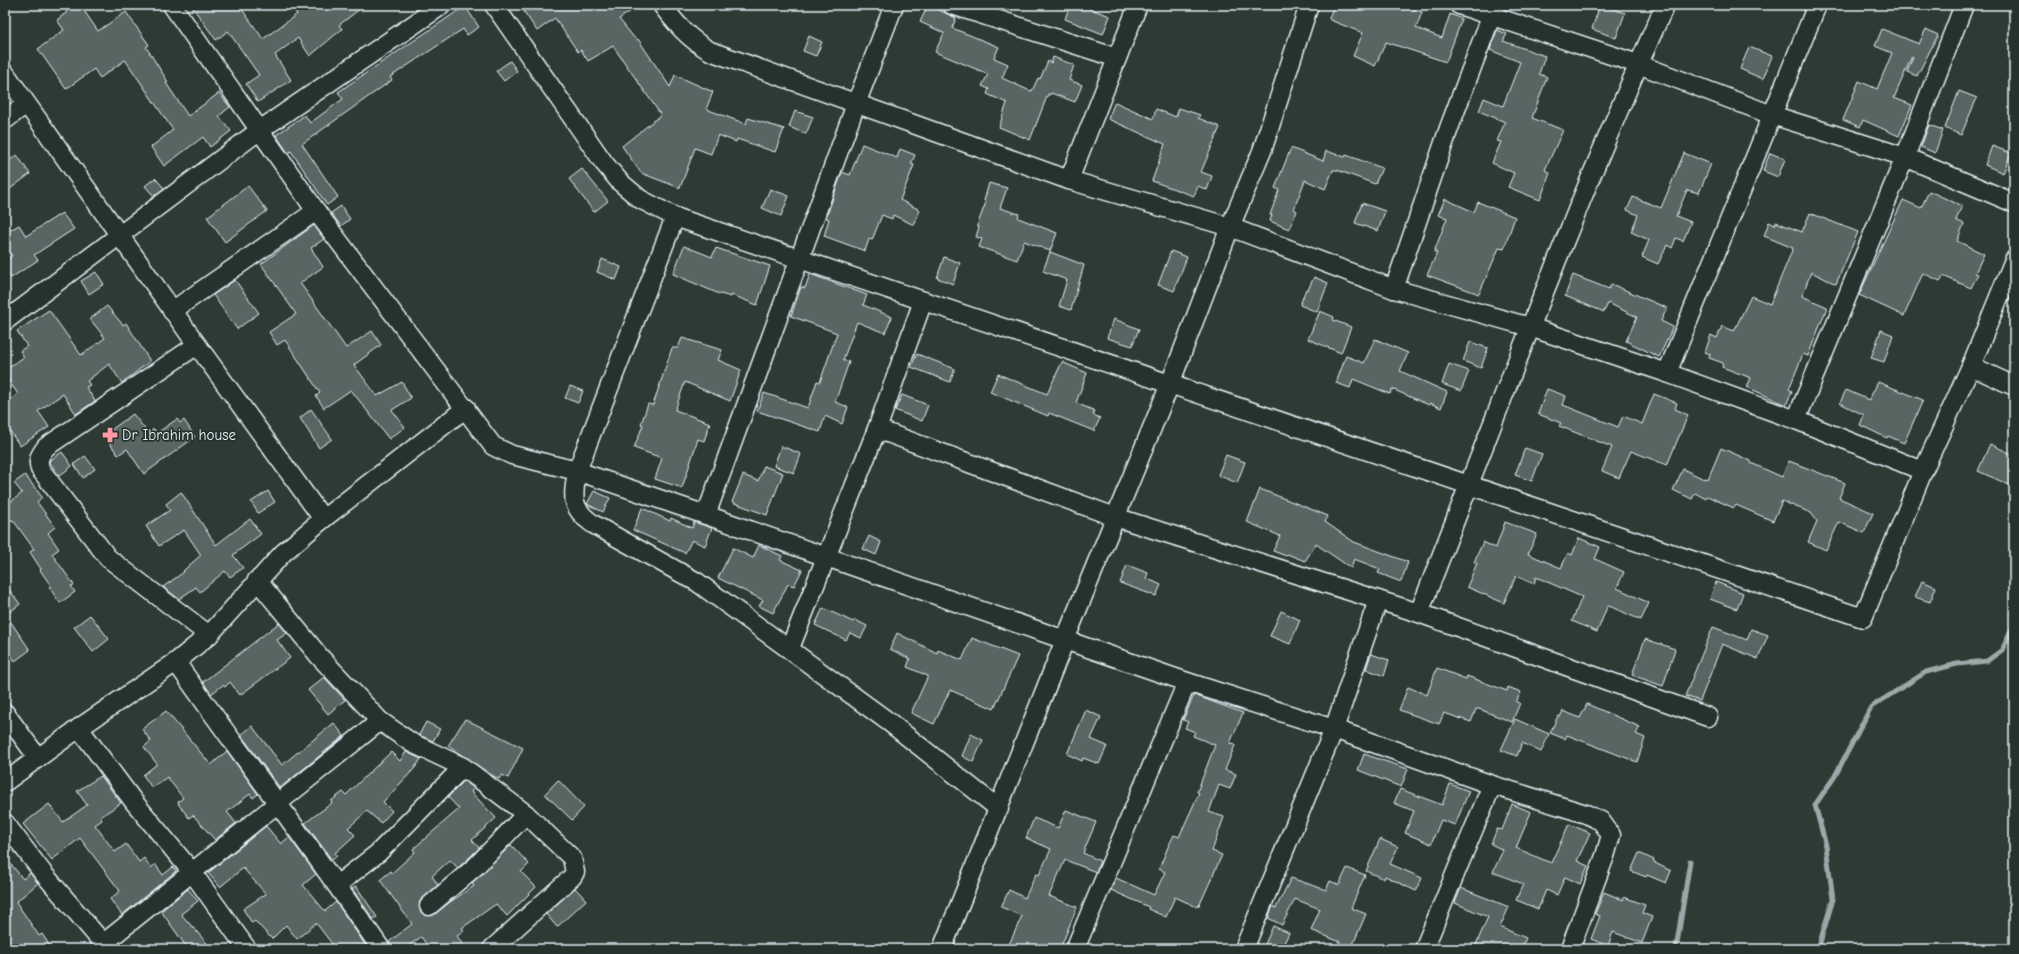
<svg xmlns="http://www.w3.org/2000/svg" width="2019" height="954" font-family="'Comic Neue',sans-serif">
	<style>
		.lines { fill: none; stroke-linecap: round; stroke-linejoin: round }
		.stream { stroke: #9da8a9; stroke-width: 5 }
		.building { fill: #596563; stroke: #e8f1f8 }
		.street-casing { stroke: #e8f1f8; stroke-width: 21 }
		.street { stroke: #26332d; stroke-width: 18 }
		.labels { text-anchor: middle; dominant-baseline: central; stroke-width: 3.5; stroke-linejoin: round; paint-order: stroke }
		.poi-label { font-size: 15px; fill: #e8f1f8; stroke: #26332d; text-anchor: start }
	</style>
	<rect width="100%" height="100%" fill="#2e3b35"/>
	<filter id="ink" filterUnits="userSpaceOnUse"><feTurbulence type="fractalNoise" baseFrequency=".025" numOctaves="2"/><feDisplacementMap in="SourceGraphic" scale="8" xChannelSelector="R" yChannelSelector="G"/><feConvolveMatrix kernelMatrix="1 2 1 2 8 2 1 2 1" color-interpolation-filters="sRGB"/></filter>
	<g filter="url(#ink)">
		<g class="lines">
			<!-- stream -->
			<g class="stream">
				<path d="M1676 949 1690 861"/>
				<path d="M1818 949 1833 899 1826 846 1815 805 1835 776 1871 707 1926 672 1957 664 1987 661 2002 650 2014 625"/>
			</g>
		</g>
		<!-- building -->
		<g class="building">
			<path d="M62 5H80L98 31 126 12 149 45 146 47 168 82 166 83 188 116 219 93 230 107 219 116 231 131 210 147 203 137 164 166 151 147 173 130 126 61 125 60 100 78 94 69 66 89 38 49 64 30 57 20 67 12Z"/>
			<path d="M191 5H239L263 39 296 15 297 14 290 5H365L339 25 342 29 310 56 298 38 275 55 291 80 258 102 246 84 259 75 228 31 216 40Z"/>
			<path d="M530 5H640L619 19 636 40 638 39 670 87 675 75 713 92 706 109 746 124 748 118 784 129 775 152 737 139 736 142 718 135 711 154 695 148 680 188 641 173 622 146 661 115 613 46 588 61 581 50 578 52 555 18 537 31 523 10Z"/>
			<path d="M928 5 956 18 952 28 999 47 994 58 1008 64 1002 78 1028 90 1032 91 1038 78 1040 79 1048 61 1051 63 1053 57 1074 65 1069 80 1082 85 1075 102 1051 93 1050 95 1048 94 1030 140 999 127 1007 103 987 94 989 89 982 86 988 74 935 52 944 33 920 22Z"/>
			<path d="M1070 5H1080L1110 16 1103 34 1065 19Z"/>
			<path d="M1334 5H1401L1422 12 1416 28 1442 38 1450 14 1462 19 1446 62 1386 42 1375 66 1353 56 1363 33 1330 20 1329 18Z"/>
			<path d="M1600 5 1625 13 1616 38 1592 29Z"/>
			<path d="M465 6 479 27 467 35 463 29 390 77 392 80 302 144 338 197 327 205 291 151 288 153 276 135 305 115 310 123 343 99 338 92Z"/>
			<path d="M1882 29 1919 44 1926 29 1938 35 1917 76 1907 72 1913 57 1912 56 1894 98 1912 105 1899 136 1863 120 1860 127 1843 120 1859 81 1877 89 1892 53 1875 46Z"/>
			<path d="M1497 30 1507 34 1503 41 1545 56 1539 74 1547 77 1532 118 1563 130 1545 170 1550 173 1540 200 1508 187 1514 173 1492 163 1501 142 1497 141 1505 122 1479 111 1484 98 1503 106 1520 62 1490 50Z"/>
			<path d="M809 36 822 42 816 56 803 51Z"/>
			<path d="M1749 47 1772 56 1763 79 1740 69Z"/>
			<path d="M510 61 517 71 504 81 496 71Z"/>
			<path d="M1959 91 1977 98 1961 135 1945 128Z"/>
			<path d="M1115 102 1153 119 1156 109 1176 117 1179 108 1200 115 1198 118 1220 127 1201 172 1212 176 1207 190 1198 186 1194 196 1152 181 1165 144 1108 119Z"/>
			<path d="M795 111 813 117 806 134 789 127Z"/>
			<path d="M1929 125 1943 130 1935 153 1921 147Z"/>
			<path d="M862 144 897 158 900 149 915 155 911 164 914 165 900 200 920 210 914 225 893 215 892 219 882 215 872 240 869 239 865 251 824 236 829 219 826 218 842 172 850 175Z"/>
			<path d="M1992 146 2011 153 2003 173 1985 165Z"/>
			<path d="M1291 148 1323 161 1326 151 1345 157 1346 155 1382 168 1375 184 1337 170H1333L1325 189 1305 180 1294 209 1297 211 1289 229 1270 221 1272 215H1270L1279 190 1275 188Z"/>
			<path d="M1684 153 1711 164 1699 193 1687 190 1676 216 1691 222 1683 241 1676 238 1672 248 1667 245 1658 264 1642 257 1649 240 1631 232 1638 215 1627 210 1633 197 1661 208Z"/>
			<path d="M1770 153 1785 159 1778 177 1763 171Z"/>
			<path d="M17 155 30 174 10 189 5 182V164Z"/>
			<path d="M582 169 608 201 594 212 569 179Z"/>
			<path d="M155 178 164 188 154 196 145 186Z"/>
			<path d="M989 183 1007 188 1000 208 1019 214 1018 218 1057 233 1050 251 1024 241 1017 260 979 247 982 239 976 237 979 227 977 226 986 202 984 201Z"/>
			<path d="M248 186 267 211 225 242 207 217Z"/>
			<path d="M770 189 789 196 781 216 762 208Z"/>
			<path d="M1929 191 1962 206 1956 220 1964 224 1957 241 1984 254 1975 273 1978 274 1971 288 1943 276 1940 281 1923 273 1904 316 1859 295 1903 200 1921 208Z"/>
			<path d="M1445 199 1474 212 1478 202 1515 217 1504 249 1499 248 1479 294 1427 275 1437 253 1434 252 1447 218 1438 215Z"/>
			<path d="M1362 203 1385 211 1378 231 1355 223Z"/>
			<path d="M341 206 350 219 341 226 331 213Z"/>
			<path d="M62 213 74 229 34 255 38 260 11 278 5 268V261L12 256 5 245V233L19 225 26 236Z"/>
			<path d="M1810 213 1858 232 1836 284 1811 272 1802 296 1827 307 1808 356 1803 354 1789 389 1792 391 1786 405 1747 387 1751 378 1722 367 1723 363 1709 358 1710 354 1705 352 1711 335 1717 338 1722 326 1734 331 1751 296 1770 304 1793 248 1764 236 1769 222 1775 225 1776 222 1802 232Z"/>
			<path d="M314 225 324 239 311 248 323 267 300 283 346 348 372 331 381 345 354 365 377 396 402 382 411 398 392 410 405 427 389 439 351 390 324 408 316 396 320 393 285 340 277 345 269 332 296 314 261 264Z"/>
			<path d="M684 246 712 257 716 248 770 266 757 305 732 295 731 297 717 293 673 274Z"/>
			<path d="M1171 251 1187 257 1174 291 1158 285Z"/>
			<path d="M1050 252 1084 265 1071 310 1059 306 1067 280 1043 271Z"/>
			<path d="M944 257 960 263 953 284 937 278Z"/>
			<path d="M602 259 621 267 616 280 597 272Z"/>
			<path d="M96 272 104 284 89 294 81 281Z"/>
			<path d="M810 274 867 295 863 305 892 317 885 333 857 322 843 360 849 362 835 402 848 407 842 424 825 416 820 432 757 411 764 393 808 408 817 381 820 382 837 333 791 316 801 287 805 288Z"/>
			<path d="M1573 275 1609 289 1611 284 1667 308 1661 321 1673 327 1659 357 1626 341 1637 317 1608 303 1604 312 1565 296Z"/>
			<path d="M1314 277 1328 283 1317 312 1300 305 1306 289 1308 290Z"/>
			<path d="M235 280 259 313 237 329 213 295Z"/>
			<path d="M107 306 123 325 126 323 150 361 122 383 109 364 87 381 90 385 86 387 95 401 76 414 63 394 38 411 49 427 20 446 5 424V404L18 394 5 375V370L24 357 20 351 27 346 17 331 49 310 81 355 105 338 90 319Z"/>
			<path d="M1320 311 1334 317 1333 320 1351 327 1341 353 1308 339Z"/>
			<path d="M1114 319 1139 329 1132 346 1107 338Z"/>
			<path d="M1881 330 1893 335 1884 362 1871 358Z"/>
			<path d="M682 338 722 350 718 360 741 370 730 401 685 382 675 410 710 423 704 441 698 439 682 488 655 479 662 458 634 448 643 425 641 424 648 404 653 405 672 348H678Z"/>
			<path d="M1375 339 1408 353 1400 371 1447 392 1441 408 1430 403 1429 405 1392 389 1390 394 1353 379 1350 388 1336 383 1346 356 1364 363Z"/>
			<path d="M1470 342 1488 348 1481 368 1463 361Z"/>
			<path d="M917 354 955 369 950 382 911 367Z"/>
			<path d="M1062 362 1087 373 1076 403 1095 411 1093 415 1100 418 1094 431 1049 413 1048 416 990 392 998 374 1047 394Z"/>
			<path d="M1449 364 1469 371 1461 391 1442 384Z"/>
			<path d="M1878 382 1923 400 1904 443 1888 436 1887 438 1860 425 1864 415 1840 403 1846 390 1869 400Z"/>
			<path d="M570 386 583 391 578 403 565 398Z"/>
			<path d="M1547 389 1566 396 1563 405 1618 427 1623 416 1642 424 1654 394 1677 403 1675 409 1688 415 1667 465 1631 451 1619 478 1602 471 1612 447 1559 426 1561 423 1538 414Z"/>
			<path d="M902 395 928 405 922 421 895 410Z"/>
			<path d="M311 409 332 439 319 448 300 418Z"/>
			<path d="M133 414 148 433 154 429 157 433 177 419 180 423 184 420 195 437 144 474 127 449 118 455 104 435Z"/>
			<path d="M1990 444 2014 455V487L1978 471Z"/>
			<path d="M781 446 801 454 794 473 774 466Z"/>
			<path d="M1525 448 1542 454 1532 481 1515 475Z"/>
			<path d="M1721 448 1751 461V463L1782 477 1789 461 1845 483 1839 498 1873 513 1864 533 1839 522 1826 550 1808 542 1817 521 1811 513 1782 501 1773 521 1736 505 1734 508 1707 496 1706 499 1695 493 1692 499 1673 490 1683 469 1704 479 1705 478 1708 479Z"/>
			<path d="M62 452 72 466 59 476 49 461Z"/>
			<path d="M1226 455 1245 462 1237 483 1218 475Z"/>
			<path d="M85 456 95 469 83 478 74 464Z"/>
			<path d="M764 466 783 473 767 515 732 502 743 475 758 481Z"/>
			<path d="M25 475 42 497 37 502 55 527 48 533 59 549 52 554 74 585 71 586 75 592 60 603 49 587 51 586 40 570 41 569 30 552 34 549 13 520 12 521 5 511V506L22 493 14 483Z"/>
			<path d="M1260 489 1328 516 1325 522 1354 542 1408 562 1401 582 1378 573 1380 569 1354 559 1351 568 1316 544 1305 561 1287 554 1286 556 1273 551 1280 536 1247 522Z"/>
			<path d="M268 491 275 502 258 513 251 502Z"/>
			<path d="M594 491 610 498 603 512 587 504Z"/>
			<path d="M181 492 216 545 250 519 261 534 233 555 243 568 230 577 225 571 200 592 196 587 179 599 163 587 184 572 183 571 201 555 184 530 159 546 146 526 170 510 166 504Z"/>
			<path d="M642 508 670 521 671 518 692 528 694 522 712 528 705 546 692 540 685 553 633 530Z"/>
			<path d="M1505 522 1537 534 1528 554 1561 568 1568 553 1572 555 1579 538 1600 547 1595 559 1624 572 1617 588 1649 603 1641 620 1609 606 1607 607 1597 632 1572 621 1582 597 1536 577 1534 584 1516 576 1504 603 1467 587 1477 563 1474 562 1483 542 1496 548Z"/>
			<path d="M869 536 881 542 876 555 863 549Z"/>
			<path d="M759 545 782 556 780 560 802 570 794 586 788 584 773 613 759 606 763 600 718 578 733 548 753 558Z"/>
			<path d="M1127 565 1148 573 1146 578 1161 585 1156 596 1120 583Z"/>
			<path d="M1922 581 1936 587 1930 602 1915 597Z"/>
			<path d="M1716 582 1743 593 1737 609 1710 599Z"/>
			<path d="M5 584 20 604 6 615 30 650 15 661 5 647Z"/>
			<path d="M823 608 853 622 855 620 867 626 861 638 850 633 846 640 815 625Z"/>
			<path d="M1281 611 1300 620 1290 644 1270 636Z"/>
			<path d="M90 615 109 639 93 652 74 627Z"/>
			<path d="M279 623 287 633 277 640 290 658 240 695 230 682 225 687 223 685 211 694 203 682Z"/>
			<path d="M1713 627 1747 640 1751 629 1768 635 1758 659 1722 644 1700 701 1685 696Z"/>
			<path d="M897 633 937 653 938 650 962 660 972 638 1018 656 994 709 950 690 934 724 911 713 928 676 907 667 910 659 890 649Z"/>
			<path d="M1645 639 1675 649 1663 686 1632 675Z"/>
			<path d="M1371 654 1389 660 1384 676 1366 669Z"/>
			<path d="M1437 668 1466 679 1467 676 1507 691 1508 687 1521 692 1516 702 1520 703 1512 722 1479 709H1476L1471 722 1444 713 1439 724 1399 710 1408 687 1427 695Z"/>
			<path d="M324 677 345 700 328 714 308 690Z"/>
			<path d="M1194 695 1243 713 1230 743 1235 745 1225 770 1236 774 1230 789 1219 785 1209 812 1224 817 1212 851 1222 855 1200 904 1197 907 1175 897 1166 917 1148 909 1149 907 1111 890 1116 878 1154 895 1165 872 1159 869 1168 847 1174 835 1179 837 1199 793 1197 792 1215 745 1193 736 1195 732 1185 728 1188 722 1183 720Z"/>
			<path d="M1587 704 1640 727 1636 734 1645 738 1637 762 1567 735 1565 739 1550 733 1558 716 1560 717 1563 711 1580 718Z"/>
			<path d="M1086 710 1101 717 1091 739 1107 746 1099 764 1083 758 1082 761 1067 754Z"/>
			<path d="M166 711 211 765 227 751 258 794 253 798 250 794 227 812 236 823 215 840 193 815 189 818 179 805 178 802 183 798 167 777 152 788 143 775 157 764 144 747 151 741 142 729Z"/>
			<path d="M465 719 523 748 508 778 502 775 499 779 490 774 448 746Z"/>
			<path d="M1515 719 1549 734 1541 752 1522 743 1517 756 1501 750Z"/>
			<path d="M426 722 440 729 433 741 419 735Z"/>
			<path d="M334 723 344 736 280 788 241 735 252 726 282 765Z"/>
			<path d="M971 734 983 740 973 762 962 756Z"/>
			<path d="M391 752 400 761 406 752 421 759 414 769 383 802 392 811 381 823 367 811 348 828 355 835 335 853 337 856 332 860 305 823 332 803 331 801 343 792 346 795Z"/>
			<path d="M1364 754 1408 769 1401 787 1358 770Z"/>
			<path d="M101 776 121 803 100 817 102 820 95 825 115 852 126 844 139 862 144 858 151 868 155 864 163 875 173 867 176 871 122 915 110 899 120 891 80 838 52 860 23 824 49 804 63 822 87 805 77 791Z"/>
			<path d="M558 780 584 807 572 820 545 794Z"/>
			<path d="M464 781 474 788 471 792 496 818 472 840 479 848 469 858 458 868 450 860 432 876 438 885 419 902 421 912 426 916 435 914 450 902 474 886 472 883 511 845 529 864 521 872 536 887 507 916 496 904 462 928 464 931 457 936 466 949H430L421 937 404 949H391L389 942 412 924 380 880 391 871 392 873 415 852 413 849 459 809 448 797Z"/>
			<path d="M1450 784 1469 791 1455 825 1441 820 1431 844 1405 833 1414 811 1394 803 1400 789 1442 805Z"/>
			<path d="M1512 804 1531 812 1516 848 1551 863 1569 824 1590 833 1577 861 1588 866 1580 884 1565 877 1557 895 1546 890 1538 909 1516 900 1523 884 1493 872 1503 850 1491 844 1497 829 1502 830Z"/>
			<path d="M1066 810 1096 822 1083 853 1100 861 1096 872 1065 860 1049 896 1077 907 1060 949H1007L1022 916 1001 907 1009 890 1025 898 1036 874 1039 875 1051 849 1026 838 1034 818 1058 828Z"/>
			<path d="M266 826 281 844 289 837 316 874 303 885 325 911 336 902 368 949H336L316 923 297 939 286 925 272 939 255 921 252 923 243 909 266 894 243 868 220 887 208 873Z"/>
			<path d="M1380 839 1398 847 1390 864 1422 878 1416 891 1385 876 1384 879 1366 871Z"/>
			<path d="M1639 853 1654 860 1653 862 1671 871 1666 883 1647 875 1646 877 1631 871Z"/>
			<path d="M5 857 23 879 30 873 38 883 16 902 39 936 42 934 52 949H5Z"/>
			<path d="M1347 868 1365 875 1351 908 1366 914 1351 949H1338L1340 942 1311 930 1320 909 1295 899 1282 925 1268 918 1273 906 1276 908 1291 878 1326 890 1330 881 1339 885 1340 883Z"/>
			<path d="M356 886 377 917 373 919 352 889Z"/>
			<path d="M575 888 586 900 557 927 546 914Z"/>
			<path d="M1461 888 1509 907 1500 927 1526 938 1521 949H1474L1488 917 1455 903Z"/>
			<path d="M188 889 198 901 181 914 212 949H188L161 911Z"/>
			<path d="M1604 892 1623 900 1624 897 1645 905 1642 913 1652 917 1642 943 1613 932 1608 946 1591 939 1600 916 1595 914Z"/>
			<path d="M1273 926 1289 933 1281 949H1263Z"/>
		</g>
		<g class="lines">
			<defs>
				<g id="street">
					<path d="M172 5 316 211 493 446 512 455 577 471 706 515 1065 640 1187 682 1334 729 1492 785 1586 814 1601 821 1611 835 1605 856 1570 949"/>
					<path d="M494 5 604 163 620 182 640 199 675 217 1863 618 1923 471 1971 366 2014 260"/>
					<path d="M662 5C676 24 689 39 710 51L1069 180 1230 227 1394 289 1530 327 1667 373 1796 420 1923 471"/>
					<path d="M952 5 1117 58"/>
					<path d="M1459 5 1638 64 1772 115 1905 157 2014 203"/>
					<path d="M5 73 197 345 323 519"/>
					<path d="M5 120 26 104"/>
					<path d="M1069 180 1138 5"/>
					<path d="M675 217 577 471C573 497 570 508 593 524L697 582 889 722 999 809"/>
					<path d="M1394 289 1449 128 1495 6"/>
					<path d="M172 311 316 211"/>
					<path d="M5 321 260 130 442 5"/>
					<path d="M197 345 46 447C40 455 37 459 40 469L108 558 209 635"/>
					<path d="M1971 366 2014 386"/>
					<path d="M1667 373 1817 5"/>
					<path d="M1796 420 1905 157 1964 5"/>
					<path d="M877 429 1115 517 1419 613 1708 717"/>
					<path d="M706 515 856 104 894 5"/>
					<path d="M257 580 319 656 380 721 412 743 463 767 526 814 572 858 575 872 572 877 492 949"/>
					<path d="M1419 613C1499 409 1575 204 1665 5"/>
					<path d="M790 648 877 429 923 301"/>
					<path d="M176 662C243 758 315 852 381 949"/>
					<path d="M5 713 38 758"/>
					<path d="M79 728 134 802 192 872 247 949"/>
					<path d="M5 782 79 728 176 662 209 635 283 553 323 519 466 408"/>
					<path d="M5 823 43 873 108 949"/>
					<path d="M337 885 378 853 463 767"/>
					<path d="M429 906 476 866 526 814"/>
					<path d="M104 943 380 721"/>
					<path d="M942 949 1065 640 1170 384 1230 227 1262 151 1309 5"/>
					<path d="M1075 949 1187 682"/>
					<path d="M1244 949 1334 729 1378 600"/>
					<path d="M1424 949 1492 785"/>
				</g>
			</defs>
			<!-- street casing -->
			<use href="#street" class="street-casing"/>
			<!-- street -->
			<use href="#street" class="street"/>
		</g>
	</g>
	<!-- icons -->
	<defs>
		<symbol id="pharmacy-bare" viewBox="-9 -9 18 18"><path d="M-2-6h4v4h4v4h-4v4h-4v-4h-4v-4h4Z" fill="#ff9aa2" stroke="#26332d" stroke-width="2.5" paint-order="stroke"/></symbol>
	</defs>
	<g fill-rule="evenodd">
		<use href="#pharmacy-bare" x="99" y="424" width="22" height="22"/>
	</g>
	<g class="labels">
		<!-- poi labels -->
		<g class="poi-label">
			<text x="122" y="435">Dr Ibrahim house</text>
		</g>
	</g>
	<!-- margin -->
	<rect width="2019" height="954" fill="none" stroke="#26332d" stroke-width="20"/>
	<rect x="10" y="10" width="1999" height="934" fill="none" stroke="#e8f1f8" stroke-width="1.5" filter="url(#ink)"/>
</svg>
